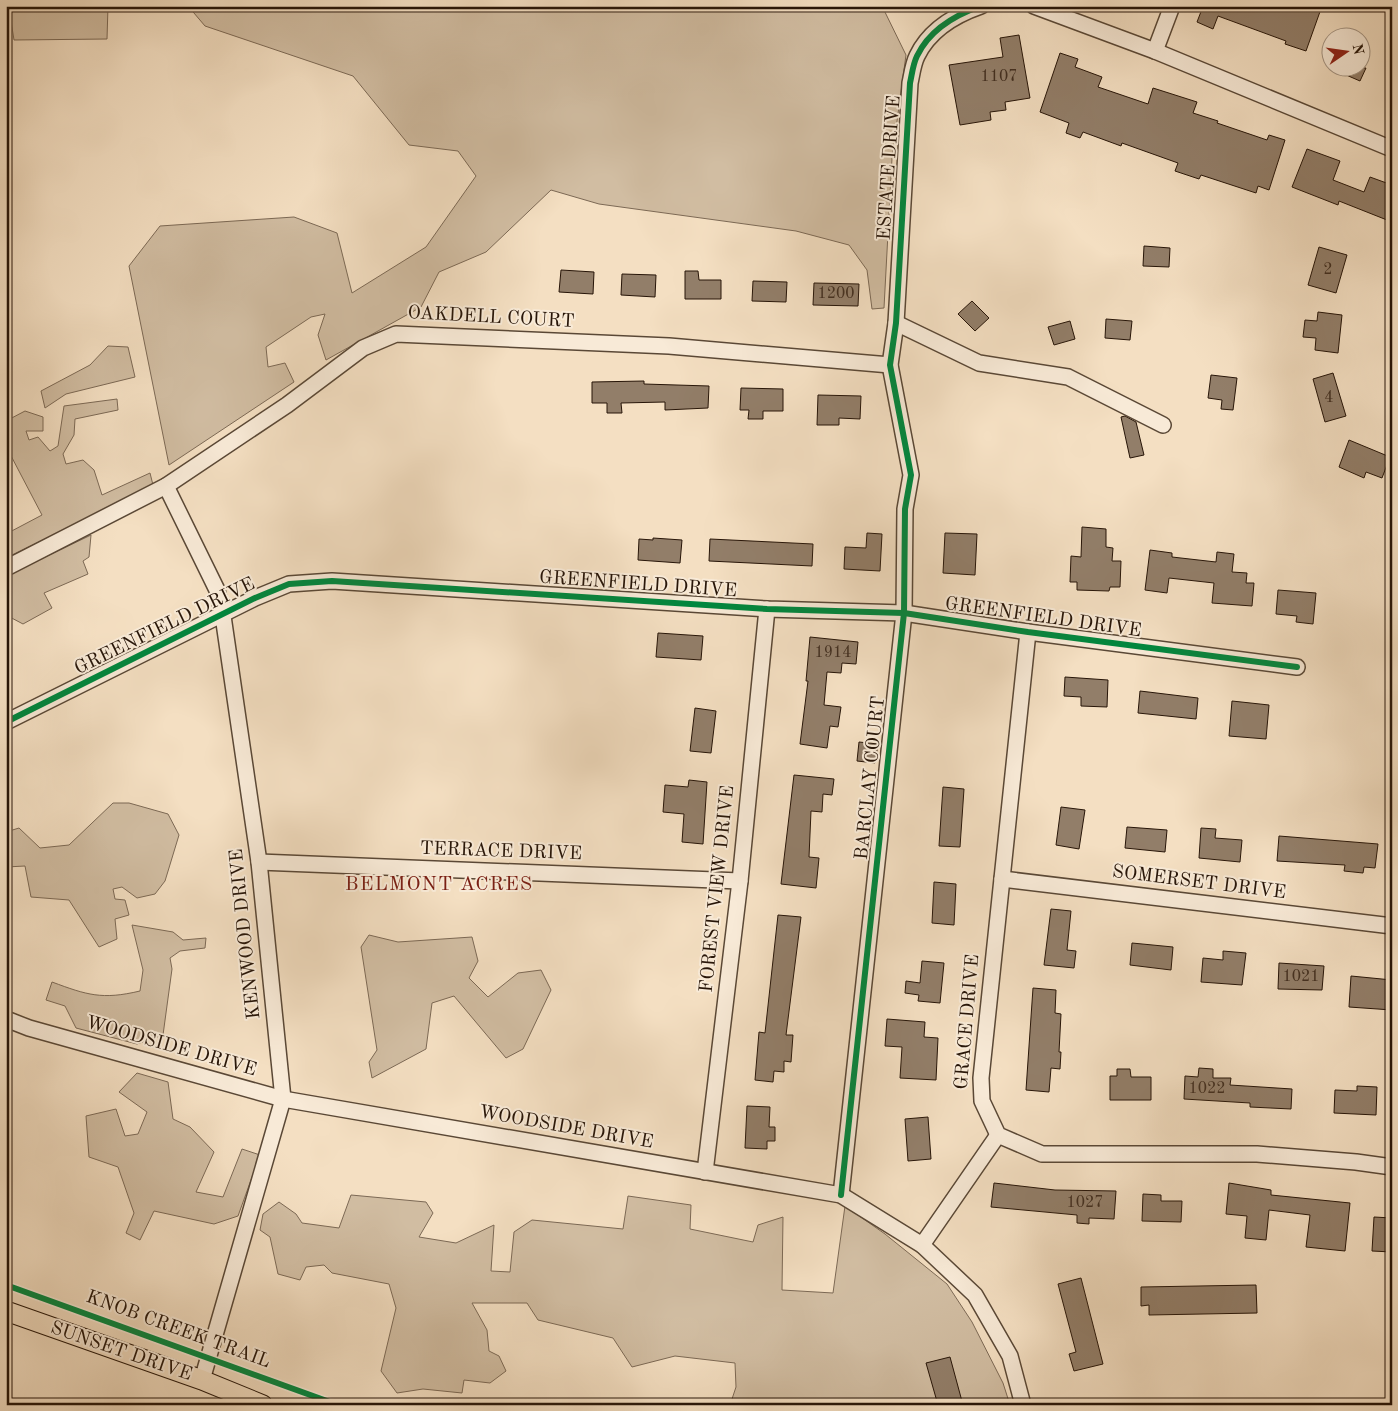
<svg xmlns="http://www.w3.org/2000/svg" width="1398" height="1411" font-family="'Old Standard TT',serif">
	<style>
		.green { fill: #d1bda2; stroke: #7c6955 }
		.building { fill: #927e69; stroke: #271508 }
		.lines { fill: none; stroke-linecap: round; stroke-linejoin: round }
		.minor-casing { stroke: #5a4836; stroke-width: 18 }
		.major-casing { stroke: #271508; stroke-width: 21 }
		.minor { stroke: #f8ead7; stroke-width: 15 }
		.major { stroke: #f4dfc2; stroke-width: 19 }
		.cycleway-casing { stroke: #f8ead7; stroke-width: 9 }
		.cycleway { stroke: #00873e; stroke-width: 6 }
		.labels { text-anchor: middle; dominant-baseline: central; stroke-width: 4; stroke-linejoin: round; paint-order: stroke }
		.number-label { font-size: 16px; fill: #422f20 }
		.street-label { font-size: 19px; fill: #271508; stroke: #f8ead7 }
		.neighbourhood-label { font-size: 20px; letter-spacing: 1px; fill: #7a1f14; stroke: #f8ead7 }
	</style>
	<rect width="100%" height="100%" fill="#f4dfc2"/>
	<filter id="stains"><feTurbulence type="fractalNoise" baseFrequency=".004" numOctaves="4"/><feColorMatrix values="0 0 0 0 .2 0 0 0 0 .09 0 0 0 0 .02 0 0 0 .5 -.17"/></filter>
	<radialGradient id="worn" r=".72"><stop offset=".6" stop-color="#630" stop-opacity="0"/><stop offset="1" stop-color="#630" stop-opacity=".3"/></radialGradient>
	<!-- green -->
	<g class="green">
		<path d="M6 6H108L107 39 14 40 10 15H6Z"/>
		<path d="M188 6H882L906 55 892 158 884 308 872 309 867 270 849 245 796 231 599 204 551 190 486 252 439 272 421 307 326 360 318 335 325 314 311 317 266 347 268 367 285 363 294 382 169 465 129 266 160 226 294 217 337 233 352 293 426 247 476 176 458 151 409 145 353 76 205 26Z"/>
		<path d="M108 346 128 347 135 377 66 394 45 408 41 391 90 365Z"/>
		<path d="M117 399 118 410 75 419 74 435 63 454 66 464 83 460 94 470 102 495 150 473 153 485 6 558V534L42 515 9 452 6 421 25 411 43 417V431H26L29 440 38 437 50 451 58 446 64 406Z"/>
		<path d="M91 535 89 557 83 561 88 574 44 593 52 608 23 624 6 615V576Z"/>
		<path d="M113 803H129L168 814 179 835 165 881 155 894 137 898 122 887 113 889 115 899 125 900 129 915 115 919 117 939 99 947 69 900 31 897 25 866 6 867V832L19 828 40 848 69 845Z"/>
		<path d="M132 925 173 932 183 940 206 938 205 948 180 951 170 958 172 969 163 1035 137 1044 76 1028 65 1006 46 1000 52 982C87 995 102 1000 140 991L143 970Z"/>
		<path d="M369 935 398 942 472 937 478 961 469 978 488 997 518 973 541 970 551 990 523 1049 506 1058 454 996 432 1003 426 1049 372 1078 369 1062 377 1050 361 947Z"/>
		<path d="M137 1073 168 1082 173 1119 190 1127 214 1152 196 1192 223 1197 242 1149 260 1155 238 1216 214 1224 154 1211 140 1240 126 1233 134 1213 118 1167 89 1157 86 1116 116 1109 125 1136 138 1134 147 1112 119 1092Z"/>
		<path d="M351 1195 426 1202 433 1213 419 1237 456 1243 494 1225 491 1271 510 1272 514 1232 532 1220 623 1229 628 1196 691 1205 690 1229 753 1242 758 1225 783 1217 782 1290 833 1293 845 1206 885 1234 947 1284 972 1322 1003 1383 1010 1405H730L736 1387 735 1363 675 1356 632 1367 613 1338 538 1320 527 1303H472L487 1330 489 1351 499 1356 506 1371 490 1383 464 1380 462 1393 423 1389 397 1393 381 1371 396 1308 389 1284 332 1273 324 1265 306 1267 300 1280 278 1274 270 1237 260 1230 263 1214 279 1202 296 1214 302 1223 339 1228Z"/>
	</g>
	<!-- building -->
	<g class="building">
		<path d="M1196 6H1322L1306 51 1285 44 1286 41 1218 16 1213 29 1197 22 1202 9Z"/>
		<path d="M1019 35 1030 98 1005 102 1006 110 990 112 991 120 960 125 949 65 1003 57 1000 38Z"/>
		<path d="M1060 53 1078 59 1075 67 1102 77 1098 87 1148 104 1153 88 1197 102 1193 113 1218 121 1217 123 1267 140 1269 135 1285 140 1269 190 1258 186 1256 193 1201 175 1199 179 1175 171 1178 163 1122 143 1121 146 1083 132 1080 138 1066 133 1069 123 1040 112Z"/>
		<path d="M1330 68H1366L1360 81Z"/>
		<path d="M1307 149 1340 161 1333 180 1364 192 1370 177 1392 185V209L1387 220 1339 201 1338 205 1292 187Z"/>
		<path d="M1144 246 1170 248 1169 267 1143 266Z"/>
		<path d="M1319 247 1347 255 1336 293 1308 285Z"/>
		<path d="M561 270 594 272 593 294 559 292Z"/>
		<path d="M685 271H698L699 280H721V299H685Z"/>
		<path d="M622 274 656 275 655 297 621 295Z"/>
		<path d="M753 281 787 282 786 302 752 301Z"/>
		<path d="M814 283 859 284 858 306 813 305Z"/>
		<path d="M972 301 989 318 975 331 958 314Z"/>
		<path d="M1318 312 1342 315 1338 353 1315 350 1316 338 1303 337 1305 320 1317 321Z"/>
		<path d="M1106 319 1132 321 1130 340 1105 338Z"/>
		<path d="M1070 321 1075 339 1054 345 1048 327Z"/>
		<path d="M1333 373 1346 416 1325 422 1313 379Z"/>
		<path d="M1211 375 1237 378 1233 410 1221 409 1222 400 1208 398Z"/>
		<path d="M644 381V384L709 386 708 408 665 410V402L621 403 622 413H607V403H592V382Z"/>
		<path d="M741 388 783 389V411H763V419H748L749 410H740Z"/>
		<path d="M818 395 861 396 860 419 839 418V425H817Z"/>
		<path d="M1125 416 1136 422 1144 455 1130 458 1121 417Z"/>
		<path d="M1349 440 1390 457 1382 478 1366 472 1364 478 1339 467Z"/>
		<path d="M1082 527 1106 529V547L1113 548 1112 561H1121L1120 587H1110L1109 591 1077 590V582H1070L1071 556 1081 557Z"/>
		<path d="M867 533 882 534 880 571 844 569 845 547 866 548Z"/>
		<path d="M945 533 977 534 975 575 943 573Z"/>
		<path d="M653 538 682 540 680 563 638 560 639 539 653 540Z"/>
		<path d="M710 539 813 544 812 566 709 561Z"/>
		<path d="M1150 550 1172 553V557L1216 562 1217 552 1234 554 1232 572 1247 573 1246 583H1254L1252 606 1212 603 1214 583 1169 578 1167 593 1145 590Z"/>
		<path d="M1278 590 1316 593 1313 624 1296 622 1297 616 1276 614Z"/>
		<path d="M658 633 703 636 701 660 656 657Z"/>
		<path d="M810 637 858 642 856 664 842 663 841 673 827 672 824 705 841 707 838 727 830 726 827 748 800 744 808 681H806Z"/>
		<path d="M1065 677 1108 680 1107 707 1081 706V697L1064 696Z"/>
		<path d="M1140 691 1198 698 1196 719 1138 713Z"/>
		<path d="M1232 701 1269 705 1266 739 1229 736Z"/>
		<path d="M695 708 716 711 711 753 690 751Z"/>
		<path d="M859 742 878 744 875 763 857 761Z"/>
		<path d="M794 775 834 779 832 795 823 794 822 812 811 811 809 857 819 858 816 888 781 884Z"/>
		<path d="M689 780 707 782 703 844 682 842 684 814 663 812 665 785 688 787Z"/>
		<path d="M943 787 964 789 960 847 939 846Z"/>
		<path d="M1061 807 1085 810 1079 849 1056 845Z"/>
		<path d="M1127 827 1167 830 1165 852 1125 848Z"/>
		<path d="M1201 828 1216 829 1215 838 1242 840 1240 862 1199 858Z"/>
		<path d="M1279 836 1378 844 1375 868 1364 867 1363 873 1344 871 1345 865 1277 861Z"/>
		<path d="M934 882 956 884 954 925 932 923Z"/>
		<path d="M1051 909 1071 911 1067 950 1076 951 1074 968 1044 965Z"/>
		<path d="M778 915 801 917 786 1035H793L791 1062 784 1061V1072L774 1071 773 1082 755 1080 759 1032 765 1033Z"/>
		<path d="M1132 943 1173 947 1171 970 1130 965Z"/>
		<path d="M1223 951 1246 953 1242 985 1201 982 1203 958 1223 960Z"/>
		<path d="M922 961 944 963 940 1003 918 1001 919 995 905 993 906 981 920 983Z"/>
		<path d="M1279 963 1324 966 1322 990 1278 989Z"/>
		<path d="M1351 976 1392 980V1010L1349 1007Z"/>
		<path d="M1033 988 1056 990 1055 1013 1061 1014 1059 1052H1061L1060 1069 1051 1068 1049 1092 1026 1090Z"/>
		<path d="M887 1019 925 1022 924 1037 938 1038 936 1080 900 1078 902 1047 885 1046Z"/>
		<path d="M1199 1068 1213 1069V1078H1231L1230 1085 1292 1089 1291 1109 1250 1107V1103L1184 1099 1185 1076 1198 1077Z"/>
		<path d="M1117 1069H1130L1131 1077H1151V1100H1110V1076H1117Z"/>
		<path d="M1357 1086 1377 1087 1376 1115 1334 1113 1335 1090 1357 1091Z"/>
		<path d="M747 1106 770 1107 769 1127H775V1141H767V1149L745 1148Z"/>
		<path d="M928 1117 931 1159 908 1161 905 1119Z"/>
		<path d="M994 1183 1055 1190 1116 1191 1114 1219 1089 1218V1224L1077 1223V1215L991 1207Z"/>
		<path d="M1229 1183 1271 1190V1195L1350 1203 1345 1251 1306 1247 1310 1215 1269 1210 1266 1240 1245 1238 1247 1216 1226 1214Z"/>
		<path d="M1143 1194 1161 1195V1201H1182L1181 1222 1142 1221Z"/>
		<path d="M1374 1217 1392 1218V1252L1372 1251Z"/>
		<path d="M1081 1278 1103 1364 1074 1371 1069 1354 1076 1352 1058 1284Z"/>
		<path d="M1256 1285 1257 1313 1149 1315V1305L1141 1306V1287Z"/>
		<path d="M950 1357 963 1405H938L926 1363Z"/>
	</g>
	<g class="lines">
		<defs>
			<g id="minor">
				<path d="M1034 6 1155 51 1392 149"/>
				<path d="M1155 51 1172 6"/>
				<path d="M896 323 979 363 1068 377 1163 425"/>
				<path d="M166 486 217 590 223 616 259 862 283 1099 202 1380"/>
				<path d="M6 568 166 486 287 405 363 348 396 334 669 346 890 365"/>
				<path d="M1028 632 981 1078 982 1101 998 1135 1042 1154H1257L1356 1162 1392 1167"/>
				<path d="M6 722 255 598 289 584 332 581 767 609 904 613 1028 632 1297 667"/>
				<path d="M259 862 740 881"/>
				<path d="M1002 879 1392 926"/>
				<path d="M6 1019 29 1028 283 1099 841 1195 922 1245 975 1295 1010 1356 1023 1405"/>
				<path d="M705 1172 740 881 767 609"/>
				<path d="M841 1195 904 613 905 509 911 475 890 365 896 323 910 83C912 74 913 64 917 56 929 31 955 15 981 6"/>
				<path d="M922 1245 998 1135"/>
			</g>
			<path id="major" d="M6 1311 202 1380 263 1405"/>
		</defs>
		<!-- minor casing -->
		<use href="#minor" class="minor-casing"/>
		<!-- major casing -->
		<use href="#major" class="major-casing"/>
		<!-- minor -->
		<use href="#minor" class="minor"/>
		<!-- major -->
		<use href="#major" class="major"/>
		<defs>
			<g id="cycleway">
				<path d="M6 722 255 598 289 584 332 581 767 609 904 613 1028 632 1297 667"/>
				<path d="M841 1195 904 613 905 509 911 475 890 365 896 323 910 83C912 74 913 64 917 56 929 31 955 15 981 6"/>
				<path d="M6 1285 338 1405"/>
			</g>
		</defs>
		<!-- cycleway casing -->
		<use href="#cycleway" class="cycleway-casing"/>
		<!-- cycleway -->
		<use href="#cycleway" class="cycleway"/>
	</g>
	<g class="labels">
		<!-- number labels -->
		<g class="number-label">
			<text x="999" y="77">1107</text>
			<text x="1328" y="270">2</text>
			<text x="836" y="294">1200</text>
			<text x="1329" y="398">4</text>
			<text x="833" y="653">1914</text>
			<text x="1301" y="977">1021</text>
			<text x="1207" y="1089">1022</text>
			<text x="1085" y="1203">1027</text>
		</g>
		<!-- street labels -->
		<g class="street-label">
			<text transform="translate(890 168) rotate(-86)">ESTATE DRIVE</text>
			<text transform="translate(491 318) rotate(3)">OAKDELL COURT</text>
			<text transform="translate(638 585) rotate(4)">GREENFIELD DRIVE</text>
			<text transform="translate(1043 618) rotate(8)">GREENFIELD DRIVE</text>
			<text transform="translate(165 627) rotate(-26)">GREENFIELD DRIVE</text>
			<text transform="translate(871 778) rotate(-84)">BARCLAY COURT</text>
			<text transform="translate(501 852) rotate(2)">TERRACE DRIVE</text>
			<text transform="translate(1199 883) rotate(7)">SOMERSET DRIVE</text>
			<text transform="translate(718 889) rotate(-84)">FOREST VIEW DRIVE</text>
			<text transform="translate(246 934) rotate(-96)">KENWOOD DRIVE</text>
			<text transform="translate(968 1022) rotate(-85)">GRACE DRIVE</text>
			<text transform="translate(171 1047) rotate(16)">WOODSIDE DRIVE</text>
			<text transform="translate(566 1128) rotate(10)">WOODSIDE DRIVE</text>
			<text transform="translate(178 1330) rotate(20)">KNOB CREEK TRAIL</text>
			<text transform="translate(121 1352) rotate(19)">SUNSET DRIVE</text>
		</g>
		<!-- neighbourhood labels -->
		<g class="neighbourhood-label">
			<text x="439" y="885">BELMONT ACRES</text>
		</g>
	</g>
	<!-- margin -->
	<rect width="1398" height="1411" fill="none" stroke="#f4dfc2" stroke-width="25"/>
	<rect x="8" y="8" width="1383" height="1396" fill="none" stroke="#271508" stroke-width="2.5"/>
	<rect x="12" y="12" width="1373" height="1386" fill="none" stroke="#271508"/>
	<!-- north arrow -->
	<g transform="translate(1346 52) rotate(77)"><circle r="24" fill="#f8ead7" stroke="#a49584"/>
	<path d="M0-4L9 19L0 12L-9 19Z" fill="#8f2418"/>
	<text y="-8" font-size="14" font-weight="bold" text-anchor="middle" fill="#271508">N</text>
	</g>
	<rect width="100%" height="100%" filter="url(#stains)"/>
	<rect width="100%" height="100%" fill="url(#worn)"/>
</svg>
